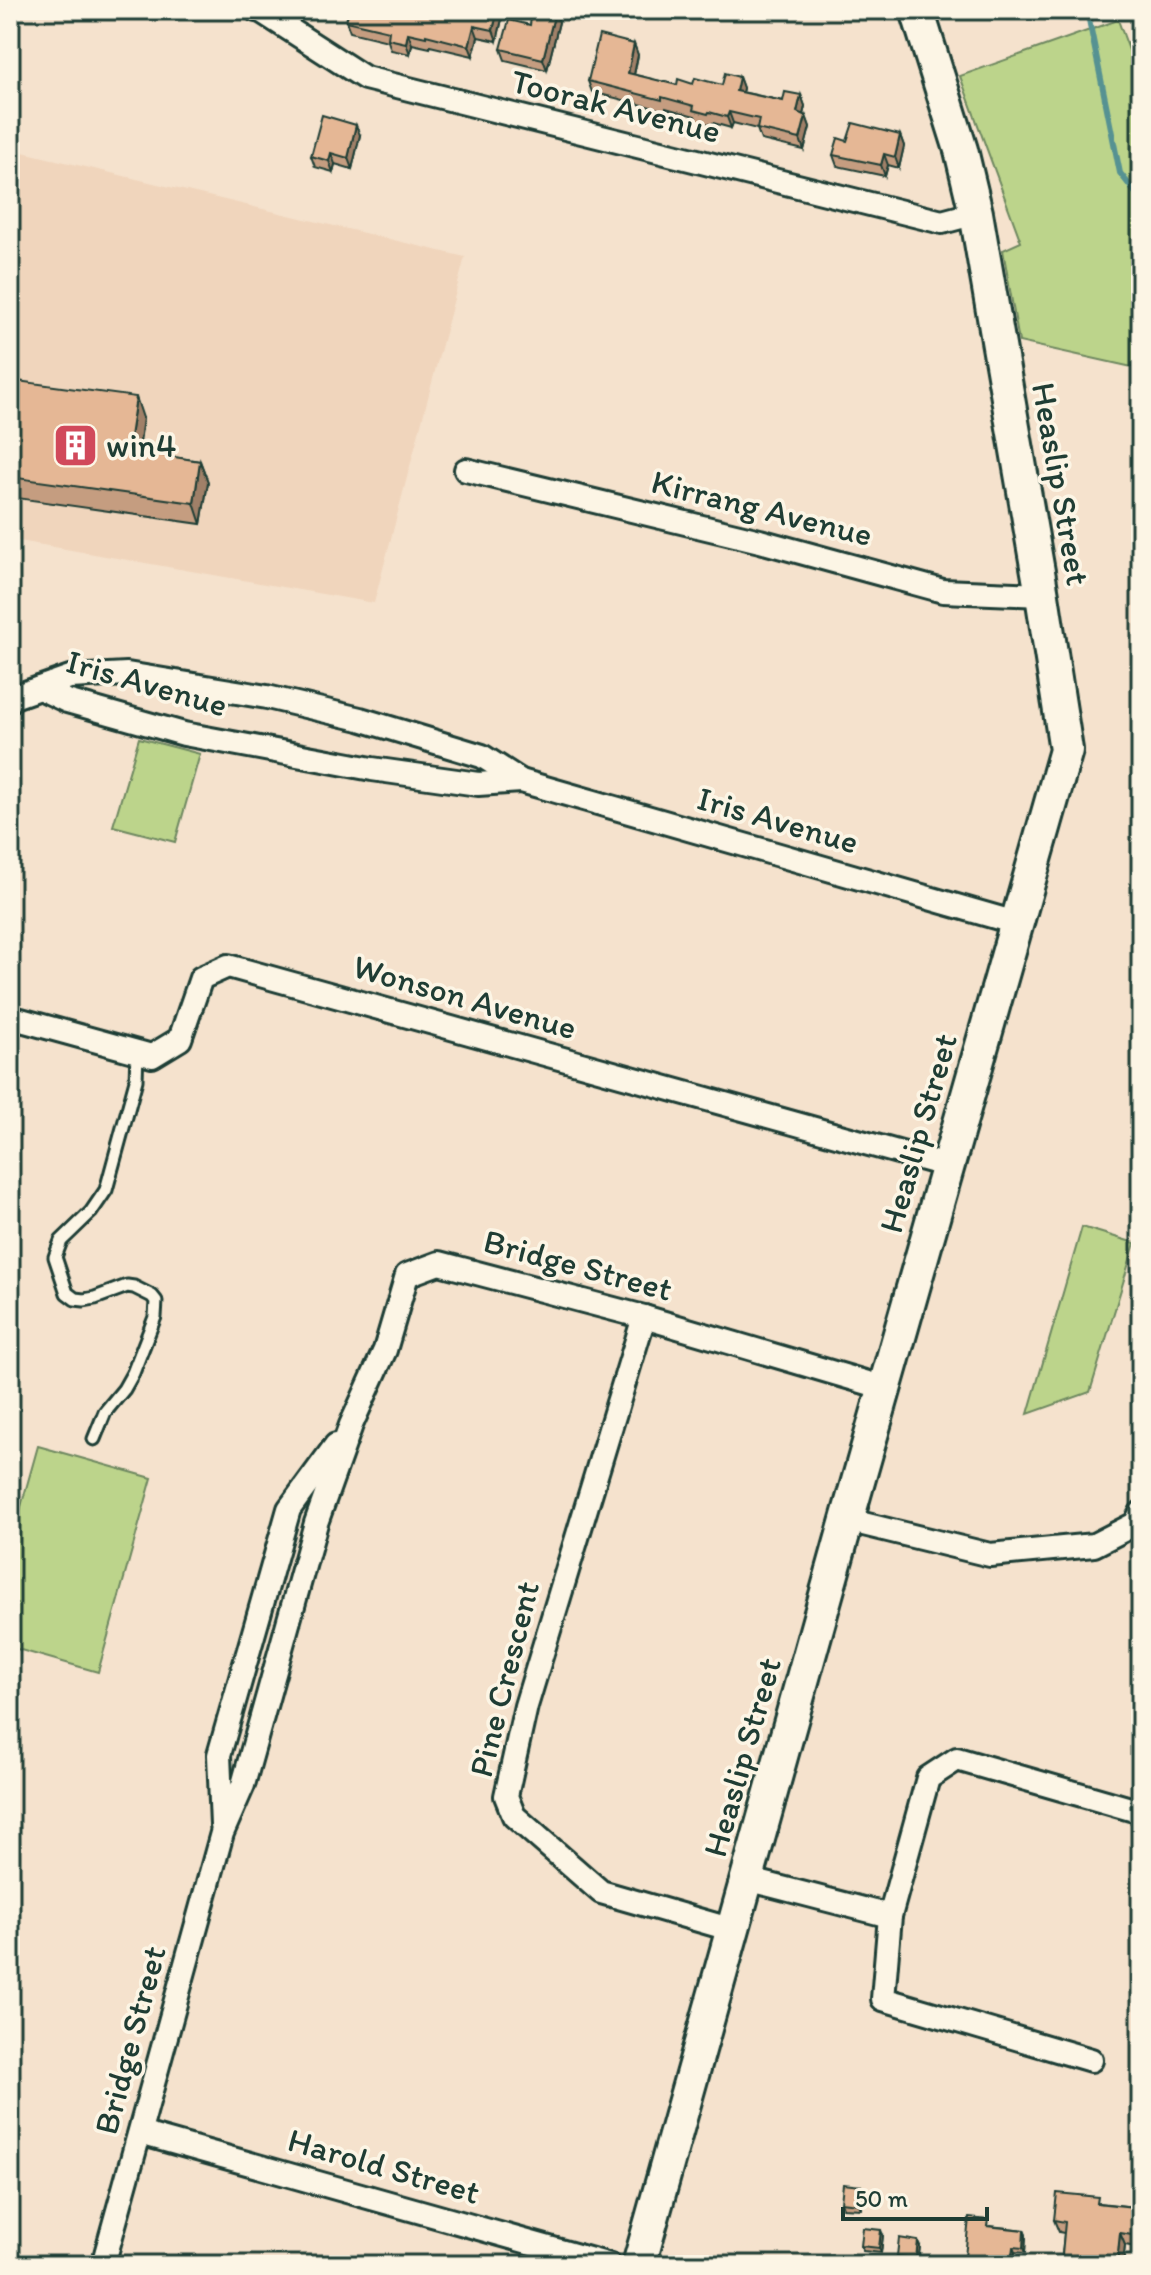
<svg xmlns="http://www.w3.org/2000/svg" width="1151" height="2275" font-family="Itim,sans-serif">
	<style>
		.built { fill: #f0d5bc }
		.green { fill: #bcd48b; stroke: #6e8860; stroke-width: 2 }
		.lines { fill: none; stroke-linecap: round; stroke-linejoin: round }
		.stream { stroke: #569292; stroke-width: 6 }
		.lane-casing { stroke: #1f3d34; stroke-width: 17 }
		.street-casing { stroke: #1f3d34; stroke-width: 28 }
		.secondary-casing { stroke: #1f3d34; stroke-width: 38 }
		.lane { stroke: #fcf5e5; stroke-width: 11 }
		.street { stroke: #fcf5e5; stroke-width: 22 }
		.secondary { stroke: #fcf5e5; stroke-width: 32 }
		.wall { fill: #c59d80; stroke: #1f3d34; stroke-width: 2 }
		.shaded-wall { fill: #a08068; stroke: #1f3d34; stroke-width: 2 }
		.building { fill: #e5b795; stroke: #1f3d34; stroke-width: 2 }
		.labels { text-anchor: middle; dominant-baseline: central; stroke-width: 7; stroke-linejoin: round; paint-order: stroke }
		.street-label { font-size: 34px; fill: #1f3d34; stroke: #fcf5e5 }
		.poi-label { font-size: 34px; fill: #1f3d34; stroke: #fcf5e5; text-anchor: start }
	</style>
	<rect width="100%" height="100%" fill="#f5e2cd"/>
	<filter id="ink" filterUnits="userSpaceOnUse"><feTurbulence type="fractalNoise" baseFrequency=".0125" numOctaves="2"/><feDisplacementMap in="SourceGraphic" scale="16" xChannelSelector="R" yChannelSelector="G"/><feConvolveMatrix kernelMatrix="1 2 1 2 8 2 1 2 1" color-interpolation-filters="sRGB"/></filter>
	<g filter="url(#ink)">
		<!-- built -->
		<path class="built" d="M10 149 465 257 374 603 14 540 10 554Z"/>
		<!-- green -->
		<g class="green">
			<path d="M1118 20 1141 83V369L1019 342 1003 250 1021 242 960 76Z"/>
			<path d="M139 738 200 754 175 842 113 826Z"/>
			<path d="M1082 1227 1135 1243 1090 1392 1028 1414Z"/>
			<path d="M38 1446 152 1478 98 1672 10 1647V1546Z"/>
		</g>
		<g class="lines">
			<!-- stream -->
			<path class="stream" d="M1087 10 1120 173 1141 200"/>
			<defs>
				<path id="lane" d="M94 1439 105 1412 124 1389 133 1373 155 1317 156 1301 152 1296 134 1287 127 1286 95 1298 84 1300 75 1299 67 1293 55 1257 61 1241 91 1212 106 1190 136 1080 137 1052"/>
				<g id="street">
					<path d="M256 10 261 11 365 78 942 222 976 213"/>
					<path d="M466 470 760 541 943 591 1042 595"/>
					<path d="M40 688 67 701 184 734 372 769 478 784 521 781"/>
					<path d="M10 701 11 698 70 677 127 674 267 697 360 719 482 756 521 781 1016 923"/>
					<path d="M10 1017 152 1056 180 1039 201 978 228 966 948 1166"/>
					<path d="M644 1317 526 1706 506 1796 514 1816 601 1892 733 1930"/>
					<path d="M847 1520 990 1555 1094 1545 1135 1524 1141 1513"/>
					<path d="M222 1825 219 1755 289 1509 336 1445"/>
					<path d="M747 1879 890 1916 928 1778 957 1759 1141 1812"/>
					<path d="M890 1916 883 1999 1091 2060"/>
					<path d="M140 2133 610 2265"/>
					<path d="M103 2265 222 1833 243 1785 316 1523 351 1425 385 1350 407 1275 439 1263 644 1317 885 1388"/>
				</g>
				<path id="secondary" d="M639 2265 847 1520 1066 750 1042 595 976 213 961 150 917 10"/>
			</defs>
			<!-- lane casing -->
			<use href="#lane" class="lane-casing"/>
			<!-- street casing -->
			<use href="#street" class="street-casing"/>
			<!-- secondary casing -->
			<use href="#secondary" class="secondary-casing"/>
			<!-- lane -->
			<use href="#lane" class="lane"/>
			<!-- street -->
			<use href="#street" class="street"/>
			<!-- secondary -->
			<use href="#secondary" class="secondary"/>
		</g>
		<!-- wall -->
		<g class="wall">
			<path d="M504 10 497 41 478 37 473 56 430 46V48L412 44 410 54 391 50 388 41 350 32 346 21Z"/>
			<path d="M555 12 559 22 547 70 505 60 501 49 530 25Z"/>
			<path d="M634 44 638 55 634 75 677 85 693 84 722 85 739 77 743 88 742 92 783 101 801 95 805 106 803 115 806 116 810 127 804 150 761 140 757 129 733 123 731 128 713 123 712 125 697 121 695 116 666 108V111L592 92 588 81Z"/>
			<path d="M360 135 352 169 335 164 333 172 315 167 311 156Z"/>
			<path d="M900 135 904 146 899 168 888 165 885 176 837 166 833 155 847 141Z"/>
			<path d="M10 380 143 418 139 452 200 461 208 482 201 524 10 497Z"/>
			<path d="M861 2186 863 2191 861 2209 843 2208 841 2202Z"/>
			<path d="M1100 2203 1134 2207 1139 2219 1136 2247 1125 2245 1123 2265H1061L1064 2233 1059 2232 1054 2220Z"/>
			<path d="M990 2226 1024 2230 1026 2235 1025 2253 1015 2252 1013 2265H954L965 2257Z"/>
			<path d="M883 2235 881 2253 863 2251 861 2246Z"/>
			<path d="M920 2246 918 2263 899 2261 897 2256Z"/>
		</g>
		<!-- shaded-wall -->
		<g class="shaded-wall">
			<path d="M498 10H504L497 41 493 30Z"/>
			<path d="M555 12 559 22 547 70 543 59Z"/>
			<path d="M474 26 478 37 473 56 469 46Z"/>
			<path d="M408 33 412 44 410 54 406 43Z"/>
			<path d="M634 44 638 55 632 84 628 73Z"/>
			<path d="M739 77 743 88 740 102 736 91Z"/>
			<path d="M801 95 805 106 801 123 797 112Z"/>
			<path d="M729 112 733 123 731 128 727 117Z"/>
			<path d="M806 116 810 127 804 150 800 139Z"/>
			<path d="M356 125 360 135 352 169 348 158Z"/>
			<path d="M900 135 904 146 899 168 895 157Z"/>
			<path d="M331 153 335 164 333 172 329 161Z"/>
			<path d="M884 154 888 165 885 176 881 165Z"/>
			<path d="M136 397 143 418 136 472 128 450Z"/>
			<path d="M200 461 208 482 201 524 194 503Z"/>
			<path d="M861 2186 863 2191 861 2209 859 2204Z"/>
			<path d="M1134 2207 1139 2219 1136 2247 1132 2235Z"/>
			<path d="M881 2230 883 2235 881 2253 879 2248Z"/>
			<path d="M1024 2230 1026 2235 1025 2253 1023 2248Z"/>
			<path d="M1120 2233 1125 2245 1123 2265H1118L1117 2263Z"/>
			<path d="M918 2241 920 2246 918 2263 916 2258Z"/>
			<path d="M1013 2247 1015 2252 1013 2265H1011Z"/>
		</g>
		<!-- building -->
		<g class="building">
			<path d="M349 10H498L493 30 474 26 469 46 426 35V37L408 33 406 43 388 39 389 31 346 21Z"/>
			<path d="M532 10H548L555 12 543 59 501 49 509 20 530 25Z"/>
			<path d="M599 35 634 44 628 73 677 85 678 79 693 84 695 78 722 85 725 73 739 77 736 91 783 101 785 92 801 95 797 112 806 116 800 139 757 129 759 119 729 112 727 117 709 112 708 114 693 110 694 106 662 97V100L588 81Z"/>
			<path d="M322 115 356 125 348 158 331 153 329 161 311 156Z"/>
			<path d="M853 123 900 135 895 157 884 154 881 165 833 155 838 138 847 141Z"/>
			<path d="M10 380 136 397 128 450 200 461 194 503 10 477Z"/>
			<path d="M843 2184 861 2186 859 2204 841 2202Z"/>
			<path d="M1057 2193 1098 2197 1097 2203 1134 2207 1132 2235 1120 2233 1117 2263 1102 2261V2265H1061L1065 2222 1054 2220Z"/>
			<path d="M969 2218 988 2220 987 2226 1024 2230 1023 2248 1013 2247 1011 2265H954L955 2256 965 2257Z"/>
			<path d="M863 2228 881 2230 879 2248 861 2246Z"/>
			<path d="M899 2238 918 2241 916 2258 897 2256Z"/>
		</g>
	</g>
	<!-- icons -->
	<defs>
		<symbol id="building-square" viewBox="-11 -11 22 22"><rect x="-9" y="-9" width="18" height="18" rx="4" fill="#d1495b" stroke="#fcf5e5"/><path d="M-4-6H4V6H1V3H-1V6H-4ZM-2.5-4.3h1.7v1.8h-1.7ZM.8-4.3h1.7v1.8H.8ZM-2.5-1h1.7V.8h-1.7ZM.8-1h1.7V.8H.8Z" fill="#fff"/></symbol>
	</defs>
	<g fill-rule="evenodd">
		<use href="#building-square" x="50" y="420" width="51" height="51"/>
	</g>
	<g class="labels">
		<!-- street labels -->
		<g class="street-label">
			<text transform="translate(616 106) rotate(14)">Toorak Avenue</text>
			<text transform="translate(1061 484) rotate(80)">Heaslip Street</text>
			<text transform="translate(762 508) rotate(14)">Kirrang Avenue</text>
			<text transform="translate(147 683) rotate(16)">Iris Avenue</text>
			<text transform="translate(778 820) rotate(16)">Iris Avenue</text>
			<text transform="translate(465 997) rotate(16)">Wonson Avenue</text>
			<text transform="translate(918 1133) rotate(-74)">Heaslip Street</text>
			<text transform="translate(578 1265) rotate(15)">Bridge Street</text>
			<text transform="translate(504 1679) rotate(-76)">Pine Crescent</text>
			<text transform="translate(742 1757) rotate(-74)">Heaslip Street</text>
			<text transform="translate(130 2040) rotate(-75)">Bridge Street</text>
			<text transform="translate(384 2166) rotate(16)">Harold Street</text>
		</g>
		<!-- poi labels -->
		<g class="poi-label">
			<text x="106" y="445">win4</text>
		</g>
	</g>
	<!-- margin -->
	<rect width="1151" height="2275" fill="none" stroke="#fcf5e5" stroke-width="40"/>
	<rect x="20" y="20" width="1111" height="2235" fill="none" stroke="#1f3d34" stroke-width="3" filter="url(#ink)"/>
	<!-- scale -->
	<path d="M843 2207v12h144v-12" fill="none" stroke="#1f3d34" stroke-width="4"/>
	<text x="855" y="2207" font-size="24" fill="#1f3d34" stroke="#fcf5e5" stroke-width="6" paint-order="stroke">50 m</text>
</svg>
